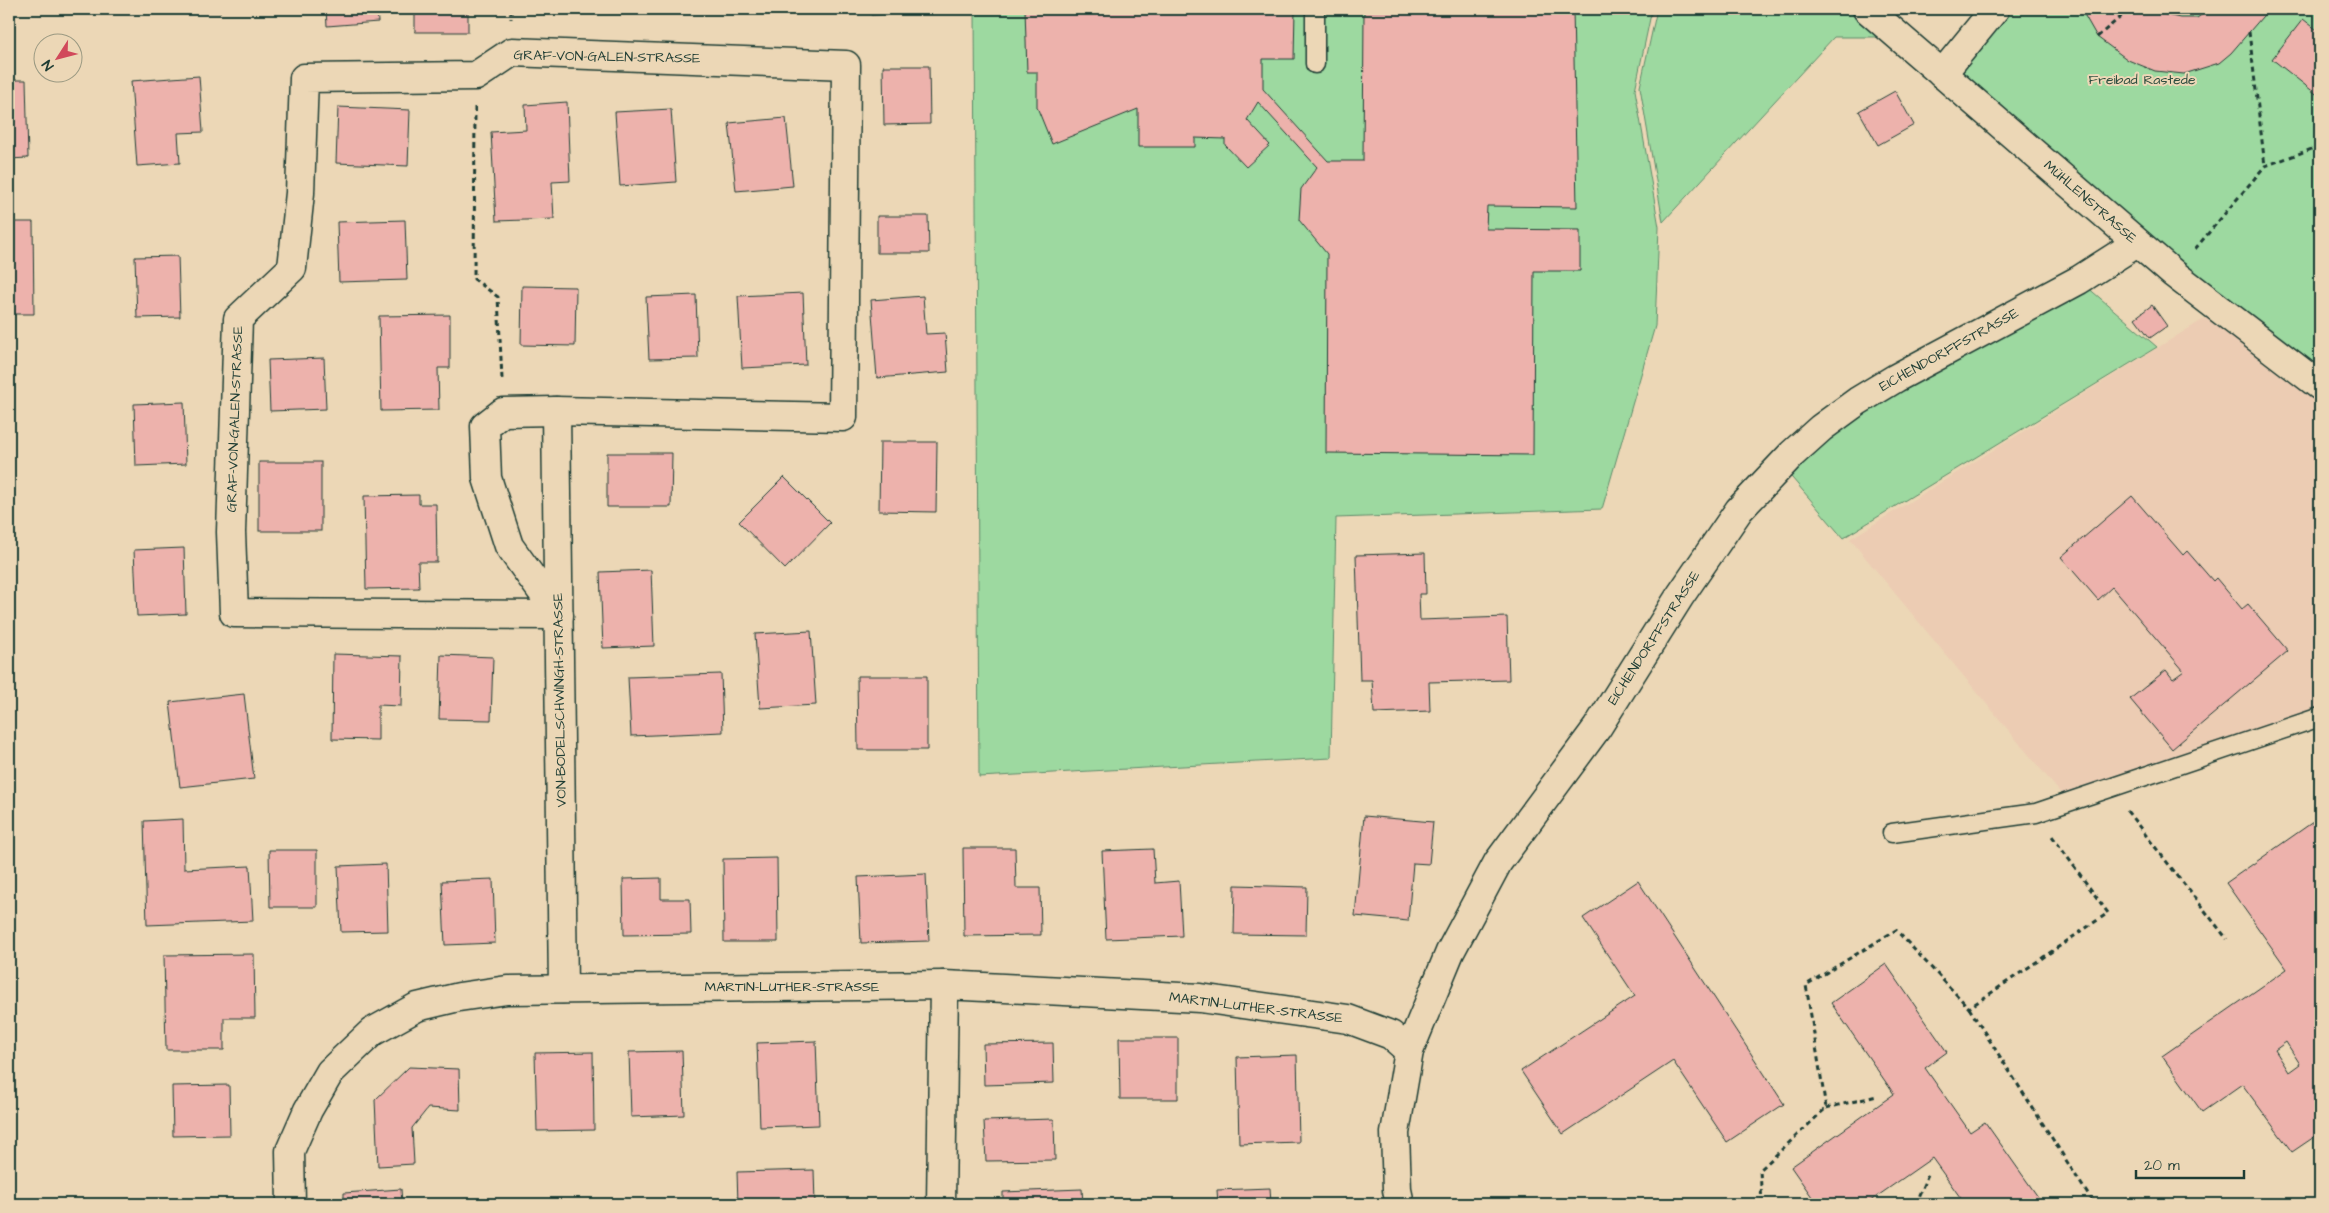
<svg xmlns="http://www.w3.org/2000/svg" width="2329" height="1213" font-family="'Architects Daughter',sans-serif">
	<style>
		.built { fill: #ecccb3 }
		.green { fill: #9dd9a0; stroke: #5e8b6a }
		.building { fill: #edb2ac; stroke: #1f3d34; fill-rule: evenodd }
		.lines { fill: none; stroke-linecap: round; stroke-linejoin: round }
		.service-casing { stroke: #1f3d34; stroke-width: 21 }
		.minor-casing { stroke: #1f3d34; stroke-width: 31 }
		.path { stroke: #1f3d34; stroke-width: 3; stroke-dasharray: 5 4; stroke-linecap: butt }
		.service { stroke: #ecd7b6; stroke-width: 18 }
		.minor { stroke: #ecd7b6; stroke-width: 28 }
		.labels { text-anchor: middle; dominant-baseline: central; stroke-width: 4; stroke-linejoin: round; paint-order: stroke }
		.street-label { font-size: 14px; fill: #1f3d34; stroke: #ecd7b6 }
		.park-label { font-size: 14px; fill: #2c4d3f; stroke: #ecd7b6 }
	</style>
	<rect width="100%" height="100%" fill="#ecd7b6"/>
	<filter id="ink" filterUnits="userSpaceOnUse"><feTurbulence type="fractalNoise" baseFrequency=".02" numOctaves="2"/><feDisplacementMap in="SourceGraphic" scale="10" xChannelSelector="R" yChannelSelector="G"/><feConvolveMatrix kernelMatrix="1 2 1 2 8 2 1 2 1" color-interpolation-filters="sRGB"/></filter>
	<g filter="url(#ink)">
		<!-- built -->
		<path class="built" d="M2220 309 2320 386V717L2068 802 1850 539Z"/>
		<!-- green -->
		<g class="green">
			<path d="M975 9H1652L1635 90 1659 227 1655 326 1602 509 1336 518 1331 758 979 777Z"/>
			<path d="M1657 9H1856L1888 37H1834L1663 222 1640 87Z"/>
			<path d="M2006 9H2320V382L1951 74Z"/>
			<path d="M2079 280 2157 347 1843 538 1781 465Z"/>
		</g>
		<!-- building -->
		<g class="building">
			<rect x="151" y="9" width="69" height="3"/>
			<path d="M326 9H377L378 22 327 26Z"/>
			<rect x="415" y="9" width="53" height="23"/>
			<path d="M871 9H933V12L871 15Z"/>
			<path d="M1025 9H1295L1294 59H1263V89L1328 161H1363L1364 11 1573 9 1577 207 1487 206 1486 229 1580 230V271H1534L1533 455 1326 453 1327 254 1299 220 1301 189 1317 167 1258 102 1247 120 1270 145 1246 167 1225 145V139L1195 138V147H1138V109L1052 144 1037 107V72H1027Z"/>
			<path d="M2081 9H2150L2157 13 2180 18H2197L2210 9H2269L2231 53 2219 63 2184 74 2155 71 2128 60 2097 37Z"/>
			<path d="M2303 19 2317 30 2320 26V97L2272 59Z"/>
			<path d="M883 66H929L930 124 884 125Z"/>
			<path d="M199 76 203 132 178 133 180 163 137 166 131 81Z"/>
			<path d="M9 80H26L28 158 9 159Z"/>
			<path d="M1895 91 1914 125 1878 145 1859 111Z"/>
			<path d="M567 102 570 181 552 182 554 219 496 221 491 132 526 130 525 105Z"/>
			<path d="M338 107 410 110 408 166 336 163Z"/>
			<path d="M671 109 676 182 620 186 615 112Z"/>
			<path d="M786 118 793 186 736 191 729 123Z"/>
			<path d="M877 216H928L929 253H877Z"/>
			<path d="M405 220 407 280 339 282 337 222Z"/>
			<path d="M9 222H33L34 314H9Z"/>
			<path d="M178 256 180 317 137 318 135 257Z"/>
			<path d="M522 286 576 287 575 346 521 345Z"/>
			<path d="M803 293 806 365 742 368 738 296Z"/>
			<path d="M696 295 698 358 649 359 646 297Z"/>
			<path d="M923 296 926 334 945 333 948 372 877 378 871 300Z"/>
			<path d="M2152 305 2167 326 2150 338 2135 318Z"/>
			<path d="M450 315V368H438L439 410 381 411 379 316Z"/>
			<path d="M324 358 326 409 270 411 268 360Z"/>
			<path d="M184 402 186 464 136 466 134 404Z"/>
			<path d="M880 442H937L936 512 879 511Z"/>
			<path d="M607 453H672L671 507H607Z"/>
			<rect x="259" y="462" width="62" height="69"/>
			<path d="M784 477 830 523 785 569 739 522Z"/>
			<path d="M419 495V504H436L437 562H418L419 588 366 589 364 496Z"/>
			<path d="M2132 496 2183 555 2187 551 2213 581 2216 578 2242 609 2248 604 2288 651 2172 749 2130 699 2166 670 2173 679 2184 671 2112 587 2098 600 2061 557Z"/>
			<path d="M184 548 186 614 137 616 134 550Z"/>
			<path d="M1425 553 1426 594H1419L1420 620 1507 617 1509 680 1429 682 1430 711 1374 713 1372 680H1360L1356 555Z"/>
			<path d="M651 570 654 646 603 648 600 572Z"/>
			<path d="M811 631 816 705 760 708 755 634Z"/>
			<path d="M333 654 402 656 401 706 378 705V740L332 739Z"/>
			<path d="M441 655 493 657 491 720 439 719Z"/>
			<path d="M721 674 723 732 631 736 628 677Z"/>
			<path d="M857 676H927V750H858Z"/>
			<path d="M244 694 254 779 180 787 170 702Z"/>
			<path d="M1364 816 1433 822 1429 864 1413 863 1408 921 1355 916Z"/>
			<path d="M2320 817V1133L2292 1152 2242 1084 2202 1112 2162 1056 2287 969 2226 883ZM2286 1042 2300 1064 2289 1072 2275 1050Z"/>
			<path d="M183 819 184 869 250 866 253 921 147 925 144 821Z"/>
			<path d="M963 848H1015L1016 888H1040L1041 935 964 936Z"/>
			<path d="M1153 849 1155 883 1179 881 1182 936 1106 939 1102 851Z"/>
			<path d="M269 850H317V907H270Z"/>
			<path d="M777 858 778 942H724L723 859Z"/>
			<path d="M386 864 388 931 341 932 338 866Z"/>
			<path d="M926 874 929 941 861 943 858 877Z"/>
			<path d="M661 878V899H690L691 934 624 935 623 879Z"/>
			<path d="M493 879 495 943 445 945 442 881Z"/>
			<path d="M1638 881 1784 1104 1727 1142 1673 1061 1563 1134 1521 1071 1635 996 1583 918Z"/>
			<path d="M1235 885 1307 887 1306 935 1234 934Z"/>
			<path d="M254 954 255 1018H224V1050H166L164 955Z"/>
			<path d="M1886 964 1947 1052 1925 1068 1970 1132 1985 1122 2043 1204H1965L1932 1158 1866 1204H1817L1791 1167 1894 1094 1831 1003Z"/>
			<path d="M1119 1038H1178V1099H1120Z"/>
			<path d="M816 1041 819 1125 760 1127 757 1043Z"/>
			<path d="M1053 1043 1054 1083 984 1085 983 1044Z"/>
			<path d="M682 1051 684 1115 631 1117 629 1052Z"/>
			<path d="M593 1052 594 1130 537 1131 535 1053Z"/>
			<path d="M1297 1055 1299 1142 1239 1144 1237 1057Z"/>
			<path d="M409 1067 459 1069 460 1110 428 1108 412 1128 414 1164 378 1166 375 1100Z"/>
			<path d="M229 1085 230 1135 173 1136 172 1086Z"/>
			<path d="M1054 1119 1055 1160 986 1161 984 1121Z"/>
			<path d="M814 1170 815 1204H738L737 1172Z"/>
			<path d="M1270 1188 1271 1204H1218L1217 1190Z"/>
			<path d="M401 1189 402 1204H344V1193Z"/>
			<path d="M1082 1189 1083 1204H1003V1192Z"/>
		</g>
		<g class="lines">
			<defs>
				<g id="service">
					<path d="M1315 64V9"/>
					<path d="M1892 833 2036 813 2320 717"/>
				</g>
				<g id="minor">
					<path d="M1867 9 2174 274 2320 386"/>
					<path d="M512 52 846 65 843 417 556 411 503 412 485 426 487 478 509 546 559 615 234 613 231 532 238 319 292 268 300 193 304 78 476 76Z"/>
					<path d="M1942 74 1995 9"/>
					<path d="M556 411 563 989"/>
					<path d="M291 1204 290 1151 308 1110 330 1072 372 1032 417 1007 459 997 507 990 944 985 1200 998 1348 1019 1391 1035 1409 1051"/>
					<path d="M941 1204 944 985"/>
					<path d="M1400 1204 1397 1190 1395 1133 1409 1051 1450 952 1498 862 1597 728 1680 596 1739 510 1792 454 1821 428 1858 401 1896 378 2079 280 2137 243"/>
				</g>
			</defs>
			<!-- service casing -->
			<use href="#service" class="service-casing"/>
			<!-- minor casing -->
			<use href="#minor" class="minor-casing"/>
			<!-- path -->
			<g class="path">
				<path d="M511 9V19"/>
				<path d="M2171 9 2178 11 2201 9"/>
				<path d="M2249 32 2265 166"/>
				<path d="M2097 37 2130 9"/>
				<path d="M475 107 474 279 498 297 502 379"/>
				<path d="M2195 249 2265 166 2320 146"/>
				<path d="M2127 811 2227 939"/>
				<path d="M1969 1008 2094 1204"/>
				<path d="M1826 1108 1877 1096"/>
				<path d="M1762 1204 1760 1170 1826 1108 1806 985 1896 930 1969 1008 2108 913 2052 836"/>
				<path d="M1915 1204 1929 1172"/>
			</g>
			<!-- service -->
			<use href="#service" class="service"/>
			<!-- minor -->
			<use href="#minor" class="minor"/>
		</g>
	</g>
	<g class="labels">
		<!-- street labels -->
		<g class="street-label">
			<text transform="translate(607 57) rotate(1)">GRAF-VON-GALEN-STRASSE</text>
			<text transform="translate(2090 202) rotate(41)">MÜHLENSTRASSE</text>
			<text transform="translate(1949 350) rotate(-29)">EICHENDORFFSTRASSE</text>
			<text transform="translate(235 419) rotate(-88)">GRAF-VON-GALEN-STRASSE</text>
			<text transform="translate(1654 638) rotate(-57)">EICHENDORFFSTRASSE</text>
			<text transform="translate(560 700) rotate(-91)">VON-BODELSCHWINGH-STRASSE</text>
			<text x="792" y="987">MARTIN-LUTHER-STRASSE</text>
			<text transform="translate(1256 1008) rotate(7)">MARTIN-LUTHER-STRASSE</text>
		</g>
		<!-- park labels -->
		<g class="park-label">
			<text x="2142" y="80">Freibad Rastede</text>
		</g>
	</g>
	<!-- margin -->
	<rect width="2329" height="1213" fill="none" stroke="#ecd7b6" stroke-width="30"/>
	<rect x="15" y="15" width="2299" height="1183" fill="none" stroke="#1f3d34" stroke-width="2" filter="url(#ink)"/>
	<!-- north arrow -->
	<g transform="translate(58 58) rotate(234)"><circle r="24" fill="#ecd7b6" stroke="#9a9982"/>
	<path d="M0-4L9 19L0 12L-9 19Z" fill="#d1495b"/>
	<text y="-8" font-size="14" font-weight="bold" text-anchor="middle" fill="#1f3d34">N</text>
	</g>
	<!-- scale -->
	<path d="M2136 1170v8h108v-8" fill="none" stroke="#1f3d34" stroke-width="2.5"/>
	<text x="2144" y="1170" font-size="15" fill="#1f3d34" stroke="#ecd7b6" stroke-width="4" paint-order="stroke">20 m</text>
</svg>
